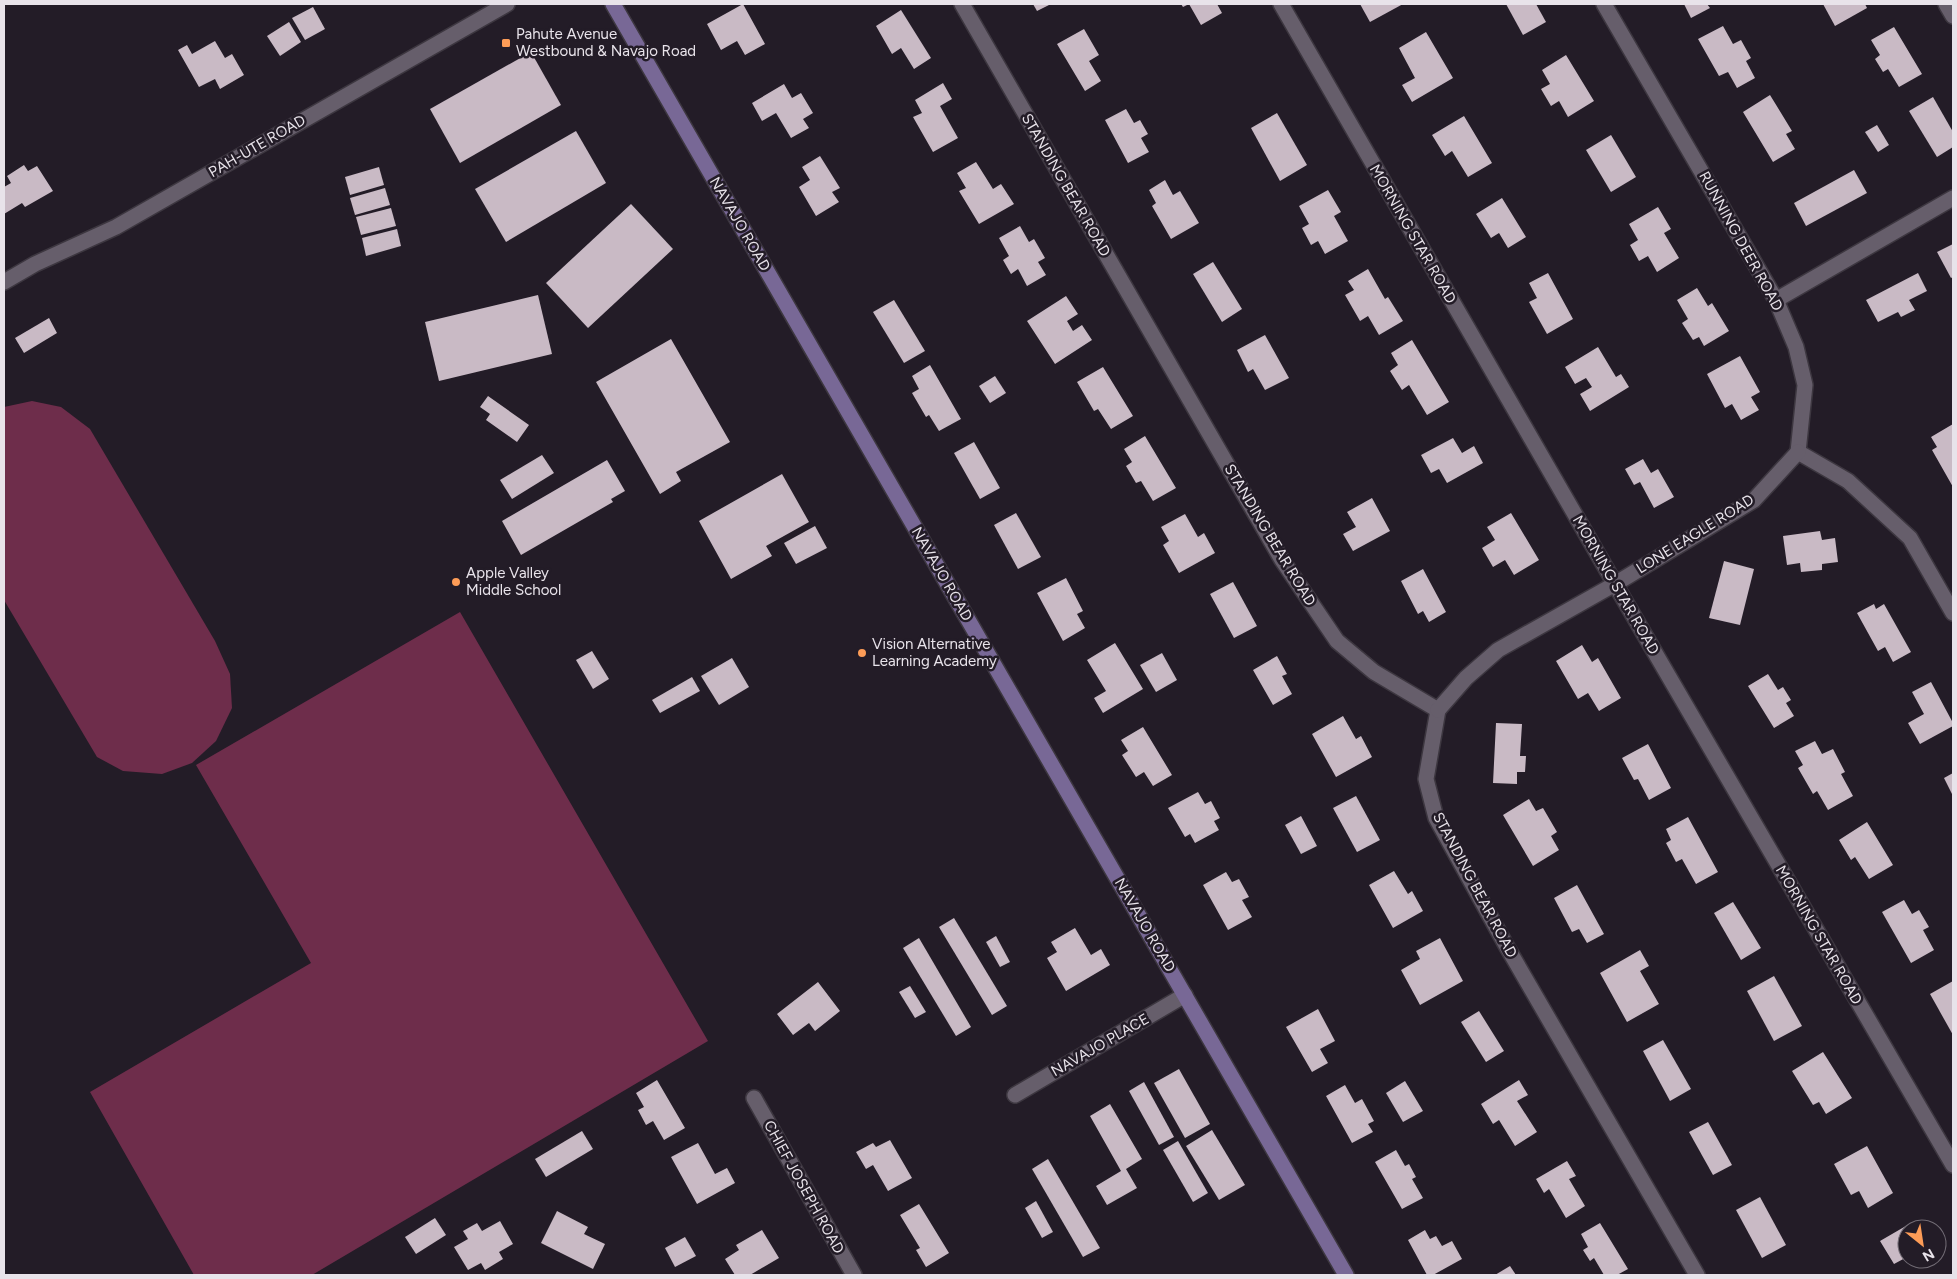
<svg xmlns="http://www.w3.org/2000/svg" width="1957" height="1279" font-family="Figtree,sans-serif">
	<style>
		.green { fill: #6e2d4b }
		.building { fill: #c9bac5 }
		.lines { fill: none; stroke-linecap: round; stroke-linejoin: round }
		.minor-casing { stroke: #3d3740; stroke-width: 18 }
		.secondary-casing { stroke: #3d3740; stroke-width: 18 }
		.minor { stroke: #665e6b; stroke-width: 15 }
		.secondary { stroke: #786896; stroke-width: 15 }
		.poi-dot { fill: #fd9c57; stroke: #231c27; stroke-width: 2 }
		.labels { text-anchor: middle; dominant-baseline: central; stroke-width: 5; stroke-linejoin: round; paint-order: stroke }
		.poi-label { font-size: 15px; fill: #e8e3ea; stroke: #231c27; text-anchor: start }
		.street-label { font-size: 15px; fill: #e8e3ea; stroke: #231c27 }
	</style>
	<rect width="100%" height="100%" fill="#231c27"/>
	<!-- green -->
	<g class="green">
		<path d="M32 401 61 407 90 429 215 641 230 674 232 708 216 741 192 763 162 774 123 771 97 757 4 600V407Z"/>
		<path d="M460 612 708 1041 312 1275H194L90 1092 311 963 196 765Z"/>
	</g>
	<!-- building -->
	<g class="building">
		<path d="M743 4 765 44 745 55 737 41 721 50 707 24Z"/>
		<path d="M1033 4H1051L1037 11Z"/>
		<path d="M1181 4H1217L1222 13 1201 25 1189 4 1183 7Z"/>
		<path d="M1360 4H1403L1370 22Z"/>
		<path d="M1506 4H1536L1546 22 1523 35Z"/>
		<path d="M1684 4H1707L1710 8 1691 18Z"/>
		<path d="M1823 4H1865L1867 8 1835 26Z"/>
		<path d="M313 7 325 29 305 40 292 18Z"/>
		<path d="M901 10 931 58 914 69 901 48 892 54 876 26Z"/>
		<path d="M289 22 301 42 280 56 267 36Z"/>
		<path d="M1723 26 1733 44 1741 40 1751 58 1746 61 1755 78 1737 88 1728 72 1719 76 1698 39Z"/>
		<path d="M1894 27 1922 74 1899 87 1888 69 1883 72 1875 59 1880 55 1871 40Z"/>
		<path d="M1084 29 1099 55 1089 61 1101 81 1085 91 1057 44Z"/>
		<path d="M1426 32 1453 78 1412 102 1402 85 1415 78 1399 48Z"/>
		<path d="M215 41 225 58 232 54 244 75 220 89 215 79 199 87 178 50 187 45 192 54Z"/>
		<path d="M531 52 561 105 460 163 430 109Z"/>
		<path d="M1566 55 1594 101 1568 117 1559 101 1551 106 1541 89 1550 84 1542 70Z"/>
		<path d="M943 83 952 99 940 106 958 138 933 152 913 117 922 113 915 100Z"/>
		<path d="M784 84 792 98 801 93 813 113 803 119 809 128 791 138 776 113 762 121 752 103Z"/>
		<path d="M1770 95 1792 131 1786 134 1795 149 1773 162 1743 112Z"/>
		<path d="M1933 97 1953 132V147L1937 157 1909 111Z"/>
		<path d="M1126 109 1134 123 1140 120 1148 134 1141 138 1149 152 1128 163 1105 120Z"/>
		<path d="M1277 113 1307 165 1280 181 1251 128Z"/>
		<path d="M1464 116 1492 163 1468 177 1452 151 1445 156 1432 135Z"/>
		<path d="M1877 125 1889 145 1878 152 1865 132Z"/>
		<path d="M576 131 606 183 506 242 475 189Z"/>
		<path d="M1611 135 1636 177 1611 192 1586 150Z"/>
		<path d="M820 156 840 188 832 192 839 202 816 216 799 187 810 180 802 167Z"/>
		<path d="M976 162 993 189 1001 184 1014 204 979 224 959 191 966 188 957 173Z"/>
		<path d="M24 165 28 171 37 166 53 191 25 207 22 203 4 214V187L11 183 7 176Z"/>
		<path d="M379 167 384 185 350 195 345 177Z"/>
		<path d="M1854 170 1867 193 1806 226 1794 203Z"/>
		<path d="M1165 180 1173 195 1180 191 1199 223 1171 239 1152 206 1156 203 1149 190Z"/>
		<path d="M385 188 390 205 355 215 350 198Z"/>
		<path d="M1328 190 1341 212 1334 216 1348 241 1325 254 1318 241 1311 245 1302 228 1309 224 1299 206Z"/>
		<path d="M1502 198 1526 237 1508 248 1499 233 1491 238 1476 214Z"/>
		<path d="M631 204 673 249 588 328 546 283Z"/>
		<path d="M1658 207 1671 229 1664 233 1679 258 1657 272 1648 256 1639 261 1630 245 1638 240 1629 224Z"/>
		<path d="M391 208 396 226 361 235 356 217Z"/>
		<path d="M1020 226 1029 242 1034 239 1045 258 1038 262 1046 275 1027 286 1018 269 1011 274 1003 260 1009 256 999 238Z"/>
		<path d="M397 229 401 246 366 256 362 238Z"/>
		<path d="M1953 244V277L1951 278 1937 252Z"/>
		<path d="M1213 262 1242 309 1222 322 1193 274Z"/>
		<path d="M1368 269 1385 299 1388 297 1403 321 1379 335 1368 316 1360 321 1345 295 1354 290 1348 281Z"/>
		<path d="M1548 273 1573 319 1547 334 1529 302 1537 298 1529 283Z"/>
		<path d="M1918 273 1927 291 1909 300 1915 310 1901 317 1898 312 1878 322 1866 300Z"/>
		<path d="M1697 288 1708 306 1712 303 1729 331 1704 346 1699 337 1693 340 1682 323 1688 319 1677 300Z"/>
		<path d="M538 295 552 354 439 381 425 322Z"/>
		<path d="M1066 296 1078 314 1067 321 1073 331 1082 325 1092 340 1055 364 1027 321Z"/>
		<path d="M894 300 925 351 904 363 873 312Z"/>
		<path d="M49 318 57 333 24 353 15 338Z"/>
		<path d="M1265 335 1289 378 1265 390 1253 369 1248 372 1237 350Z"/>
		<path d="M671 339 730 442 676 472 681 481 660 494 596 382Z"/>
		<path d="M1412 340 1449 402 1427 415 1409 385 1402 390 1390 371 1398 365 1391 353Z"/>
		<path d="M1598 347 1616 377 1621 374 1629 387 1590 411 1580 394 1592 387 1586 378 1575 384 1565 367Z"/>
		<path d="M1740 356 1760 392 1751 397 1759 410 1741 420 1732 404 1725 408 1707 374Z"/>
		<path d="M930 365 961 419 939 431 929 415 926 417 912 393 919 389 912 376Z"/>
		<path d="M1103 367 1133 416 1111 429 1098 409 1094 411 1077 382Z"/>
		<path d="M995 376 1006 393 990 403 979 386Z"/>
		<path d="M488 396 529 425 517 442 486 420 490 414 480 407Z"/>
		<path d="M1953 424V487L1932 450 1937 447 1931 437Z"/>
		<path d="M1145 436 1176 488 1153 501 1141 481 1136 483 1126 466 1132 462 1124 449Z"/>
		<path d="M1453 438 1462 453 1474 446 1483 463 1447 483 1439 469 1431 473 1421 455Z"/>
		<path d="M974 442 1000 488 980 499 954 453Z"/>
		<path d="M542 455 554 473 512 499 500 480Z"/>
		<path d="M1643 459 1651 473 1658 469 1674 497 1654 508 1640 482 1634 485 1625 469Z"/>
		<path d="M607 460 625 491 611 499 613 502 521 555 502 521Z"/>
		<path d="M782 474 809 522 766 546 772 556 731 579 699 521Z"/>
		<path d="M1372 498 1390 531 1353 551 1343 534 1356 527 1347 512Z"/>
		<path d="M1016 513 1041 557 1018 569 994 525Z"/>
		<path d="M1511 513 1539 560 1514 575 1505 560 1493 567 1482 548 1495 540 1487 527Z"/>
		<path d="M1185 514 1198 537 1204 533 1215 553 1179 573 1163 545 1169 541 1161 527Z"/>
		<path d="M815 526 827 548 796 564 784 543Z"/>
		<path d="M1820 531 1822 540 1835 538 1838 562 1822 564V570L1801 572 1800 563 1787 565 1783 536Z"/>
		<path d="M1724 561 1754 569 1740 625 1709 618Z"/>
		<path d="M1423 569 1446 612 1429 622 1423 611 1418 614 1401 581Z"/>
		<path d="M1066 578 1083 611 1077 614 1085 628 1063 641 1037 593Z"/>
		<path d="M1233 582 1257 626 1234 638 1210 594Z"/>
		<path d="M1874 604 1876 609 1884 604 1911 652 1893 662 1885 647 1878 651 1857 613Z"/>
		<path d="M1115 643 1143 689 1103 713 1094 698 1106 691 1087 660Z"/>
		<path d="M1582 645 1592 662 1598 658 1621 698 1599 711 1588 693 1578 699 1556 661Z"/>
		<path d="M592 651 609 679 593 689 576 660Z"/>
		<path d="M1162 653 1177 680 1156 692 1140 665Z"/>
		<path d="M1277 656 1287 674 1282 676 1292 694 1273 705 1253 670Z"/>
		<path d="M732 658 749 687 719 705 701 676Z"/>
		<path d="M1768 674 1778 690 1783 687 1791 700 1786 703 1794 716 1774 728 1748 686Z"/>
		<path d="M692 677 700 691 660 713 652 700Z"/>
		<path d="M1931 682 1953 723V726L1920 744 1908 723 1924 714 1912 692Z"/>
		<path d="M1343 716 1356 739 1361 736 1372 757 1336 777 1312 734Z"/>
		<path d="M1496 723 1522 724 1520 756H1526L1525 772H1517V784L1493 783Z"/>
		<path d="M1143 727 1172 775 1153 786 1144 772 1136 777 1122 755 1128 751 1121 740Z"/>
		<path d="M1815 741 1822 754 1833 749 1845 772 1841 774 1853 796 1828 810 1817 791 1813 794 1798 768 1803 765 1795 751Z"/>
		<path d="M1648 744 1671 788 1649 800 1638 779 1634 780 1622 758Z"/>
		<path d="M1953 773V796L1944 778Z"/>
		<path d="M1198 792 1205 804 1211 801 1220 818 1214 821 1219 830 1195 843 1190 834 1185 837 1168 808Z"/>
		<path d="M1356 796 1380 840 1357 852 1333 808Z"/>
		<path d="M1529 799 1536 811 1543 808 1557 832 1551 836 1559 850 1533 866 1503 815Z"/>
		<path d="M1301 816 1317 846 1301 854 1285 825Z"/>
		<path d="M1688 817 1718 872 1696 884 1682 859 1676 862 1666 843 1671 840 1666 829Z"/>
		<path d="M1867 822 1893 865 1869 879 1855 857 1851 860 1839 840Z"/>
		<path d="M1394 871 1408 894 1412 891 1423 911 1393 928 1369 885Z"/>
		<path d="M1226 872 1232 882 1239 879 1249 897 1242 900 1252 917 1228 930 1203 885Z"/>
		<path d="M1577 885 1604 934 1587 943 1579 929 1572 932 1554 898Z"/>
		<path d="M1904 900 1912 914 1919 910 1929 927 1923 930 1934 950 1911 963 1882 912Z"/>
		<path d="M1733 902 1761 948 1741 960 1714 913Z"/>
		<path d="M954 918 1007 1006 992 1015 939 927Z"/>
		<path d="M1075 928 1091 955 1101 949 1110 965 1066 991 1047 958 1057 952 1051 942Z"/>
		<path d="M996 936 1010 962 1000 967 986 942Z"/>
		<path d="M919 938 971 1027 956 1036 903 948Z"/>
		<path d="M1440 938 1463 981 1420 1005 1401 970 1420 959 1416 951Z"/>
		<path d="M1640 950 1649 966 1640 971 1659 1004 1627 1022 1600 973Z"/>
		<path d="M1774 976 1802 1026 1774 1041 1747 991Z"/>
		<path d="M1953 981V1035L1930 994Z"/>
		<path d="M818 982 840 1011 815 1031 809 1023 793 1035 777 1014Z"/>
		<path d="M910 986 926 1012 915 1018 899 992Z"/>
		<path d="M1318 1009 1335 1041 1320 1049 1328 1063 1312 1072 1286 1027Z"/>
		<path d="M1479 1011 1504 1051 1486 1062 1461 1022Z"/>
		<path d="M1663 1040 1691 1089 1670 1101 1643 1051Z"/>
		<path d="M1823 1052 1852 1098 1826 1114 1819 1102 1813 1105 1792 1071Z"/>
		<path d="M1179 1069 1210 1124 1185 1138 1154 1083Z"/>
		<path d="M657 1080 685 1128 664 1140 653 1121 646 1125 638 1110 644 1107 636 1093Z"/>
		<path d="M1519 1080 1528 1095 1517 1101 1537 1132 1515 1146 1499 1120 1493 1124 1481 1104Z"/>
		<path d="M1405 1081 1423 1111 1403 1122 1386 1093Z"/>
		<path d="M1144 1082 1174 1137 1159 1145 1129 1091Z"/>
		<path d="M1345 1085 1355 1103 1362 1099 1374 1121 1368 1124 1373 1132 1352 1143 1326 1096Z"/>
		<path d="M1110 1104 1142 1159 1126 1169 1137 1188 1107 1205 1096 1186 1121 1171 1090 1116Z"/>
		<path d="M1708 1122 1732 1165 1713 1175 1689 1132Z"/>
		<path d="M1212 1130 1245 1185 1219 1200 1186 1146Z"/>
		<path d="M582 1131 593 1149 546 1177 535 1159Z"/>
		<path d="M890 1140 912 1178 888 1191 873 1165 866 1169 856 1152 873 1143 876 1147Z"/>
		<path d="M1178 1141 1208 1193 1193 1202 1163 1150Z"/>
		<path d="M698 1143 715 1174 727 1168 735 1183 697 1204 671 1157Z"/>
		<path d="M1867 1146 1893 1193 1868 1208 1859 1191 1851 1195 1834 1164Z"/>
		<path d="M1396 1150 1405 1166 1409 1164 1416 1177 1412 1179 1423 1198 1402 1209 1375 1162Z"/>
		<path d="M1048 1159 1100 1248 1083 1257 1032 1169Z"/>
		<path d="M1567 1161 1576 1176 1569 1179 1585 1206 1566 1218 1549 1189 1544 1193 1536 1179Z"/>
		<path d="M1760 1197 1786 1245 1762 1258 1736 1210Z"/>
		<path d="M1036 1201 1053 1232 1042 1238 1025 1208Z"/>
		<path d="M919 1204 949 1253 926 1267 916 1250 920 1248 900 1215Z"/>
		<path d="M557 1211 588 1227 584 1234 605 1244 593 1269 541 1243Z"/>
		<path d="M435 1218 446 1235 416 1254 405 1237Z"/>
		<path d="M500 1221 513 1244 499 1252 503 1259 485 1270 481 1263 468 1270 454 1247 468 1239 463 1231 477 1223 482 1231Z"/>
		<path d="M1600 1223 1628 1269 1617 1275H1604L1594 1258 1590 1261 1583 1250 1588 1247 1581 1234Z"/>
		<path d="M1911 1223 1914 1229H1907V1257L1894 1264 1880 1241Z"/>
		<path d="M762 1230 779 1258 750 1275H735L725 1259 739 1250 736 1245Z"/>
		<path d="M1425 1230 1430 1239 1436 1236 1442 1246 1452 1241 1462 1259 1433 1275H1427L1408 1240Z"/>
		<path d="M685 1237 696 1256 675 1267 665 1248Z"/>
		<path d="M1510 1266 1516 1275H1495Z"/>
	</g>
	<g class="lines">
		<defs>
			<g id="minor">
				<path d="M962 4 1282 560 1337 641 1374 672 1438 710"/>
				<path d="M1281 4 1615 584 1953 1165"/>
				<path d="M1604 4 1776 300 1796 347 1805 385 1798 452"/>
				<path d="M1946 4 1953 16"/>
				<path d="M4 282 35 264 116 227 507 4"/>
				<path d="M1776 300 1953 198"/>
				<path d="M1798 452 1848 481 1910 538 1953 613"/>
				<path d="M1438 710 1426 779 1436 818 1507 947 1697 1275"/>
				<path d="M1438 710 1466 678 1498 650 1615 584 1754 500 1798 452"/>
				<path d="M1015 1095 1185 995"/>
				<path d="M754 1098 854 1275"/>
			</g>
			<path id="secondary" d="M613 4 1346 1275"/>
		</defs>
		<!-- minor casing -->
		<use href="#minor" class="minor-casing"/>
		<!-- secondary casing -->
		<use href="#secondary" class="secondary-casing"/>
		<!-- minor -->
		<use href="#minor" class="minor"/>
		<!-- secondary -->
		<use href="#secondary" class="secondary"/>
	</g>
	<!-- markers -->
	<g class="poi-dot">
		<rect x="501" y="38" width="10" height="10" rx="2.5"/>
		<circle cx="456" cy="582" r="5"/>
		<circle cx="862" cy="653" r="5"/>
	</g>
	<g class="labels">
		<!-- poi labels -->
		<g class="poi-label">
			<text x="516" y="34">Pahute Avenue<tspan x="516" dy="17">Westbound &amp; Navajo Road</tspan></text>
			<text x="466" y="573">Apple Valley<tspan x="466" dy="17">Middle School</tspan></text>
			<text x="872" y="644">Vision Alternative<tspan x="872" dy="17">Learning Academy</tspan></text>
		</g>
		<!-- street labels -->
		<g class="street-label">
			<text transform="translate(257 146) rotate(-30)">PAH-UTE ROAD</text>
			<text transform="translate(1066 185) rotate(60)">STANDING BEAR ROAD</text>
			<text transform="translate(740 224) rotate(60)">NAVAJO ROAD</text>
			<text transform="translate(1413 234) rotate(60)">MORNING STAR ROAD</text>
			<text transform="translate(1741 241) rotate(61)">RUNNING DEER ROAD</text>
			<text transform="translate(1695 534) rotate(-32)">LONE EAGLE ROAD</text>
			<text transform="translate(1270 535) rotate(59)">STANDING BEAR ROAD</text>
			<text transform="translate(942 574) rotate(60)">NAVAJO ROAD</text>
			<text transform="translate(1616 585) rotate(60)">MORNING STAR ROAD</text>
			<text transform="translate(1475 885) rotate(62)">STANDING BEAR ROAD</text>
			<text transform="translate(1145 925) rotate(60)">NAVAJO ROAD</text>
			<text transform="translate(1819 935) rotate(60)">MORNING STAR ROAD</text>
			<text transform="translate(1100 1045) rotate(-30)">NAVAJO PLACE</text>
			<text transform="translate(804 1187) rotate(61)">CHIEF JOSEPH ROAD</text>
		</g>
	</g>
	<!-- border -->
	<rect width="1957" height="1279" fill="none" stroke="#e8e3ea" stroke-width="10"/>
	<!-- north arrow -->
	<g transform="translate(1922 1244) rotate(150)"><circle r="24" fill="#231c27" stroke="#726c75"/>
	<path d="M0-4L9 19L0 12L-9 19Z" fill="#fd9c57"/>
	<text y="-8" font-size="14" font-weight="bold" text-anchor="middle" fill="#e8e3ea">N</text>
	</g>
</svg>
